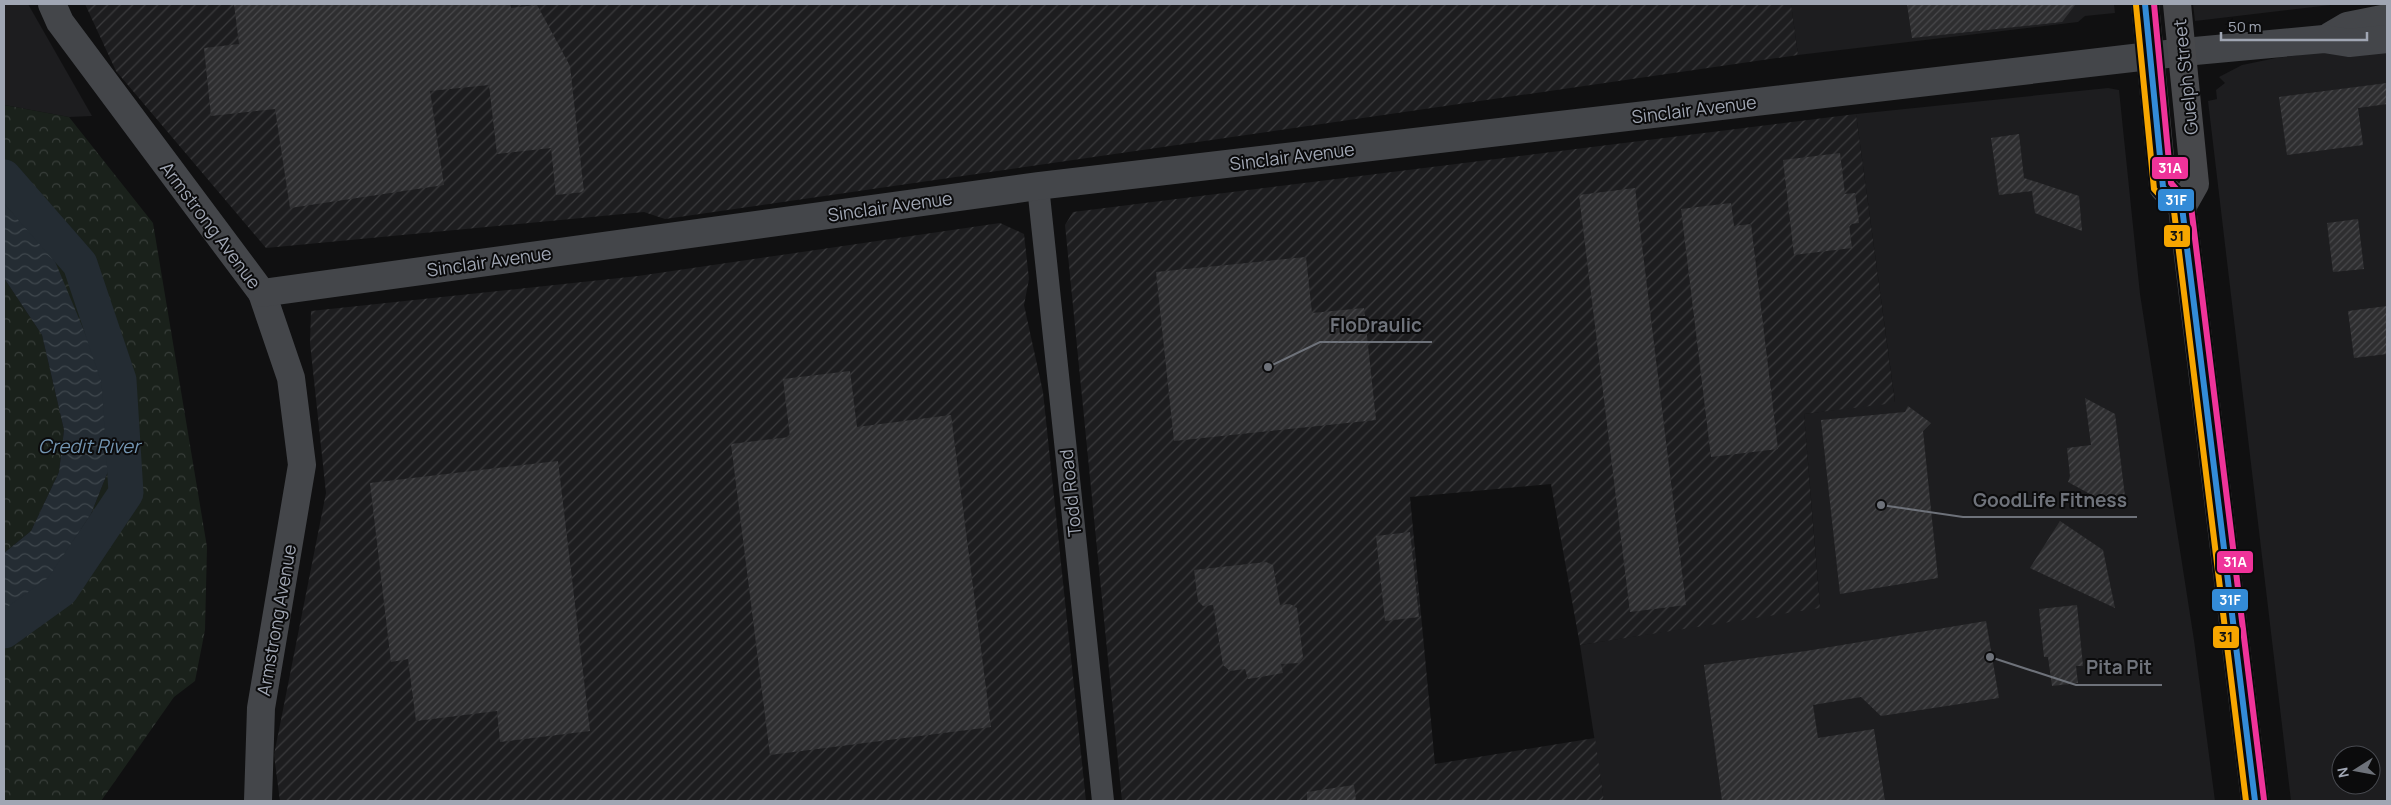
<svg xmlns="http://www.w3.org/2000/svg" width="2391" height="805" font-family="Manrope,sans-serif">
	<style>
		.built { fill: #1d1d1f; fill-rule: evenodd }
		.industrial { fill: url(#industrial-furrows) }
		.forest { fill: url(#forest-crowns) }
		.water { fill: url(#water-waves) }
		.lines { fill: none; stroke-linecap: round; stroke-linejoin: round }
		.river { stroke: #242c33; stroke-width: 35 }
		.building { fill: url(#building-hatch) }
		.minor { stroke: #44464a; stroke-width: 22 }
		.tertiary { stroke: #44464a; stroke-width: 28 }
		.primary { stroke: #47484b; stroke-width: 28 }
		.bus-1-casing { stroke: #0b0b0c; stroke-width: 10 }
		.bus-2-casing { stroke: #0b0b0c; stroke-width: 10 }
		.bus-3-casing { stroke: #0b0b0c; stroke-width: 10 }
		.bus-1 { stroke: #338bd7; stroke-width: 6 }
		.bus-2 { stroke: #f7a600; stroke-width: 6 }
		.bus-3 { stroke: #ef339a; stroke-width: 6 }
		.labels { text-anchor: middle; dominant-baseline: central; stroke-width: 4; stroke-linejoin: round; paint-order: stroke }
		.street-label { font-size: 18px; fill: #a0a6b3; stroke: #0b0b0c }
		.water-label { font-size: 19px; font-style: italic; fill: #7395b2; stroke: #0b0b0c }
		.leader { fill: none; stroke: #6e727a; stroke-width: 2 }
		.callout-dot { fill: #6e727a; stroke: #0b0b0c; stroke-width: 2 }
		.callout-label { font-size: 19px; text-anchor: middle; font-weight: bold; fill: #6e727a; stroke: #0b0b0c; stroke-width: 4; stroke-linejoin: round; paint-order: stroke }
		.line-badge { stroke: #0b0b0c; stroke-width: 2 }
		.badge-label { font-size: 14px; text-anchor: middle; font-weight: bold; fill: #fff }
		.pale-badge-label { font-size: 14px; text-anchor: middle; font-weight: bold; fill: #111 }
	</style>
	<defs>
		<pattern id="industrial-furrows" width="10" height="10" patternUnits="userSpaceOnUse" patternTransform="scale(1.25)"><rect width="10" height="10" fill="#1d1d1f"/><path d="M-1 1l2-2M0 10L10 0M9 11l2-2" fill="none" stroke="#3b3b3d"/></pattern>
		<pattern id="forest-crowns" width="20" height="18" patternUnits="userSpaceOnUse" patternTransform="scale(1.25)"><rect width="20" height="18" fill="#1a211b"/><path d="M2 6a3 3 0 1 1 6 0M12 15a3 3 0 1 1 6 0" fill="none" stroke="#383e3a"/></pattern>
		<pattern id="water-waves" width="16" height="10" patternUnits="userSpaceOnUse" patternTransform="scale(1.25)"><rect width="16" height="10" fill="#242c33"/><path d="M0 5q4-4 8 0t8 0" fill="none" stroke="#40484e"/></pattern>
		<pattern id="building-hatch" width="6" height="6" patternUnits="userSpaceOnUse" patternTransform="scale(1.25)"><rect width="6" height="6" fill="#2e2e30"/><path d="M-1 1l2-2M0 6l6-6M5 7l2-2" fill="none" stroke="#49494c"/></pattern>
	</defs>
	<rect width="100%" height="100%" fill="#101011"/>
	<!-- built -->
	<g class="built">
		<path d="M4 4H28L92 116 69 117 4 105Z"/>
		<path d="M1791 4H2114L2115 13 2085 16 2078 22 1798 55Z"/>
		<path d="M2193 4H2339L2195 21Z"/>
		<path d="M2387 44V801H2291L2208 101 2217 99 2216 90 2225 83 2219 77 2242 65 2276 58ZM2341 755H2371V785H2341Z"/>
		<path d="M2108 88 2119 90 2140 294 2194 640 2215 801H1604L1580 645 1820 607 1804 414 1895 402 1856 114Z"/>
	</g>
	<!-- industrial -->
	<g class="industrial">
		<path d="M85 4H1791L1798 55 665 219 644 212 266 248 116 71Z"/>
		<path d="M1856 114 1895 403 1804 414 1820 608 1580 645 1551 484 1410 497 1435 764 1595 738 1604 801H1122L1065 225 1073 212Z"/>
		<path d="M1000 223 1024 234 1029 279 1024 305 1043 392 1086 801H280L274 755 326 493 310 343 311 311 638 276Z"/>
	</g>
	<!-- forest -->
	<g class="forest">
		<path d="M4 105 69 117 153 223 207 547 205 630 195 681 174 697 101 801H4V637L48 580 91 514 117 449 54 259 4 203Z"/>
		<path d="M4 278 42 335 64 430 59 472 31 531 4 553Z"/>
	</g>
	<!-- water -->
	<path class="water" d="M4 203 54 259 111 395 117 449 91 514 48 580 4 637V553L31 531 59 472 64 430 42 335 4 278Z"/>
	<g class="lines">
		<!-- river -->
		<path class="river" d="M4 177 80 264 119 380 126 493 61 590 4 631"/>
	</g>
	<!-- building -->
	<g class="building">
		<path d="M234 4H510L511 8 537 5 570 66 584 192 556 195 551 148 497 154 489 85 430 91 444 185 290 208 275 109 211 116 204 48 239 44Z"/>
		<path d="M1907 4H2076L2062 22 1912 38Z"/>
		<path d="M2387 83V104L2358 108 2363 145 2287 155 2279 97Z"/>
		<path d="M2019 134 2024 178 2079 196 2082 231 2035 213 2032 191 1999 195 1991 138Z"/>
		<path d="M1840 153 1845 194 1855 193 1859 223 1849 224 1852 248 1794 255 1783 160Z"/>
		<path d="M1635 188 1686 605 1630 612 1579 195Z"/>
		<path d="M1731 203 1734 226 1751 224 1778 449 1711 457 1681 209Z"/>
		<path d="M2358 219 2364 269 2333 272 2327 223Z"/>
		<path d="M1306 257 1312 313 1364 308 1376 420 1174 441 1156 272Z"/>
		<path d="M2387 306V354L2354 358 2348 311Z"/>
		<path d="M850 371 857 427 951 415 991 727 770 755 731 444 790 437 783 379Z"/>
		<path d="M2085 398 2115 414 2126 505 2112 506 2068 482 2070 476 2067 448 2091 445Z"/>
		<path d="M1908 406 1931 423 1923 431 1938 578 1840 594 1821 420 1905 412Z"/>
		<path d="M558 461 590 731 500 742 497 711 416 721 408 659 391 662 370 483Z"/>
		<path d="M2060 521 2103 550 2115 608 2030 568Z"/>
		<path d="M1410 532 1419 617 1385 621 1376 536Z"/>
		<path d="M1266 562 1273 565 1280 605 1290 604 1297 608 1303 657 1299 663 1281 664 1283 673 1248 679 1245 669 1230 671 1223 665 1213 605 1203 606 1198 601 1194 570Z"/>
		<path d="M2077 605 2083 666H2076L2078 683 2052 686 2048 657H2044L2039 609Z"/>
		<path d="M1986 621 1999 698 1881 716 1861 697 1813 705 1818 738 1874 729 1885 801H1722L1704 665 1806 651Z"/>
		<path d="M1354 785 1356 801H1307V792Z"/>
	</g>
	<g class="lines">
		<!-- minor -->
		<path class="minor" d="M1038 186 1103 801"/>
		<!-- tertiary -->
		<g class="tertiary">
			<path d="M52 4 60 22 262 293 291 378 302 465 261 708 258 801"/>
			<path d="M2330 36 2347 26 2387 18"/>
			<path d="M262 293 1038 186 2184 52 2324 39 2349 43 2387 39"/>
		</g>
		<!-- primary -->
		<g class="primary">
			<path d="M2145 4 2163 187 2182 207 2255 801"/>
			<path d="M2177 4 2195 184 2182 207"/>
		</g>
		<defs>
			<path id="bus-1" d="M2145 4 2163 187 2182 207 2255 801"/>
			<path id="bus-2" d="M2136 5 2154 189 2174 211 2246 801"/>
			<path id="bus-3" d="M2154 4 2171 183 2191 206 2264 800"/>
		</defs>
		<!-- bus-1 casing -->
		<use href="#bus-1" class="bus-1-casing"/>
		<!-- bus-2 casing -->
		<use href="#bus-2" class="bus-2-casing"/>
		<!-- bus-3 casing -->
		<use href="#bus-3" class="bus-3-casing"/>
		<!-- bus-1 -->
		<use href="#bus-1" class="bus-1"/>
		<!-- bus-2 -->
		<use href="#bus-2" class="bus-2"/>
		<!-- bus-3 -->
		<use href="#bus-3" class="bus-3"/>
	</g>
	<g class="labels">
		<!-- street labels -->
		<g class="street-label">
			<text transform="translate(2185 77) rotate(-96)">Guelph Street</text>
			<text transform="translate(1694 109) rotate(-7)">Sinclair Avenue</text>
			<text transform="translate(1292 156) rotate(-7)">Sinclair Avenue</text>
			<text transform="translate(890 206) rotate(-8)">Sinclair Avenue</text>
			<text transform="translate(211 225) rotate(53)">Armstrong Avenue</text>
			<text transform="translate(489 261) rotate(-8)">Sinclair Avenue</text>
			<text transform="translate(1070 493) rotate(-96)">Todd Road</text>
			<text transform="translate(276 620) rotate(-80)">Armstrong Avenue</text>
		</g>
		<!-- water labels -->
		<g class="water-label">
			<text x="89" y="446">Credit River</text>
		</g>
	</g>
	<!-- callouts -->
	<path class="leader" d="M1268 367L1320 342H1432M1881 505L1963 517H2137M1990 657L2076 685H2162"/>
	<g class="callout-dot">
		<circle cx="1268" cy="367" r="5"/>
		<circle cx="1881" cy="505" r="5"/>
		<circle cx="1990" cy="657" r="5"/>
	</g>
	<g class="callout-label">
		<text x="1376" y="332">FloDraulic</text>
		<text x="2050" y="507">GoodLife Fitness</text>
		<text x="2119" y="674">Pita Pit</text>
	</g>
	<g class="line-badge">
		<rect x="2151" y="156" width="38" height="24" rx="5" fill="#ef339a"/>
		<rect x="2157" y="188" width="38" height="24" rx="5" fill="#338bd7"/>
		<rect x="2163" y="224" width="28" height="24" rx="5" fill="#f7a600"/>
		<rect x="2216" y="550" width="38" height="24" rx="5" fill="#ef339a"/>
		<rect x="2211" y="588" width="38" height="24" rx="5" fill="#338bd7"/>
		<rect x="2212" y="625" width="28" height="24" rx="5" fill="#f7a600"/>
	</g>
	<g class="badge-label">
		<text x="2170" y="173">31A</text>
		<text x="2176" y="205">31F</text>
		<text x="2235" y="567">31A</text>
		<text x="2230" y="605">31F</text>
	</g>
	<g class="pale-badge-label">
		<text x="2177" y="241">31</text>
		<text x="2226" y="642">31</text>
	</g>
	<!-- border -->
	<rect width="2391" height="805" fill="none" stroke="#a0a6b3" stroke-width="10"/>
	<!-- north arrow -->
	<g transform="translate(2356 770) rotate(259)"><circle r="24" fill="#0b0b0c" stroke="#47494f"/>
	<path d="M0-4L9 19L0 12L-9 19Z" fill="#6e727a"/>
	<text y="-8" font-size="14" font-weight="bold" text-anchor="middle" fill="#a0a6b3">N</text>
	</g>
	<!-- scale -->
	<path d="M2221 32v8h146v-8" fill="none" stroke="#a0a6b3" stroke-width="2.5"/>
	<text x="2228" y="32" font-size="15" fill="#a0a6b3" stroke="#0b0b0c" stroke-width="4" paint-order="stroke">50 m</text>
</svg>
